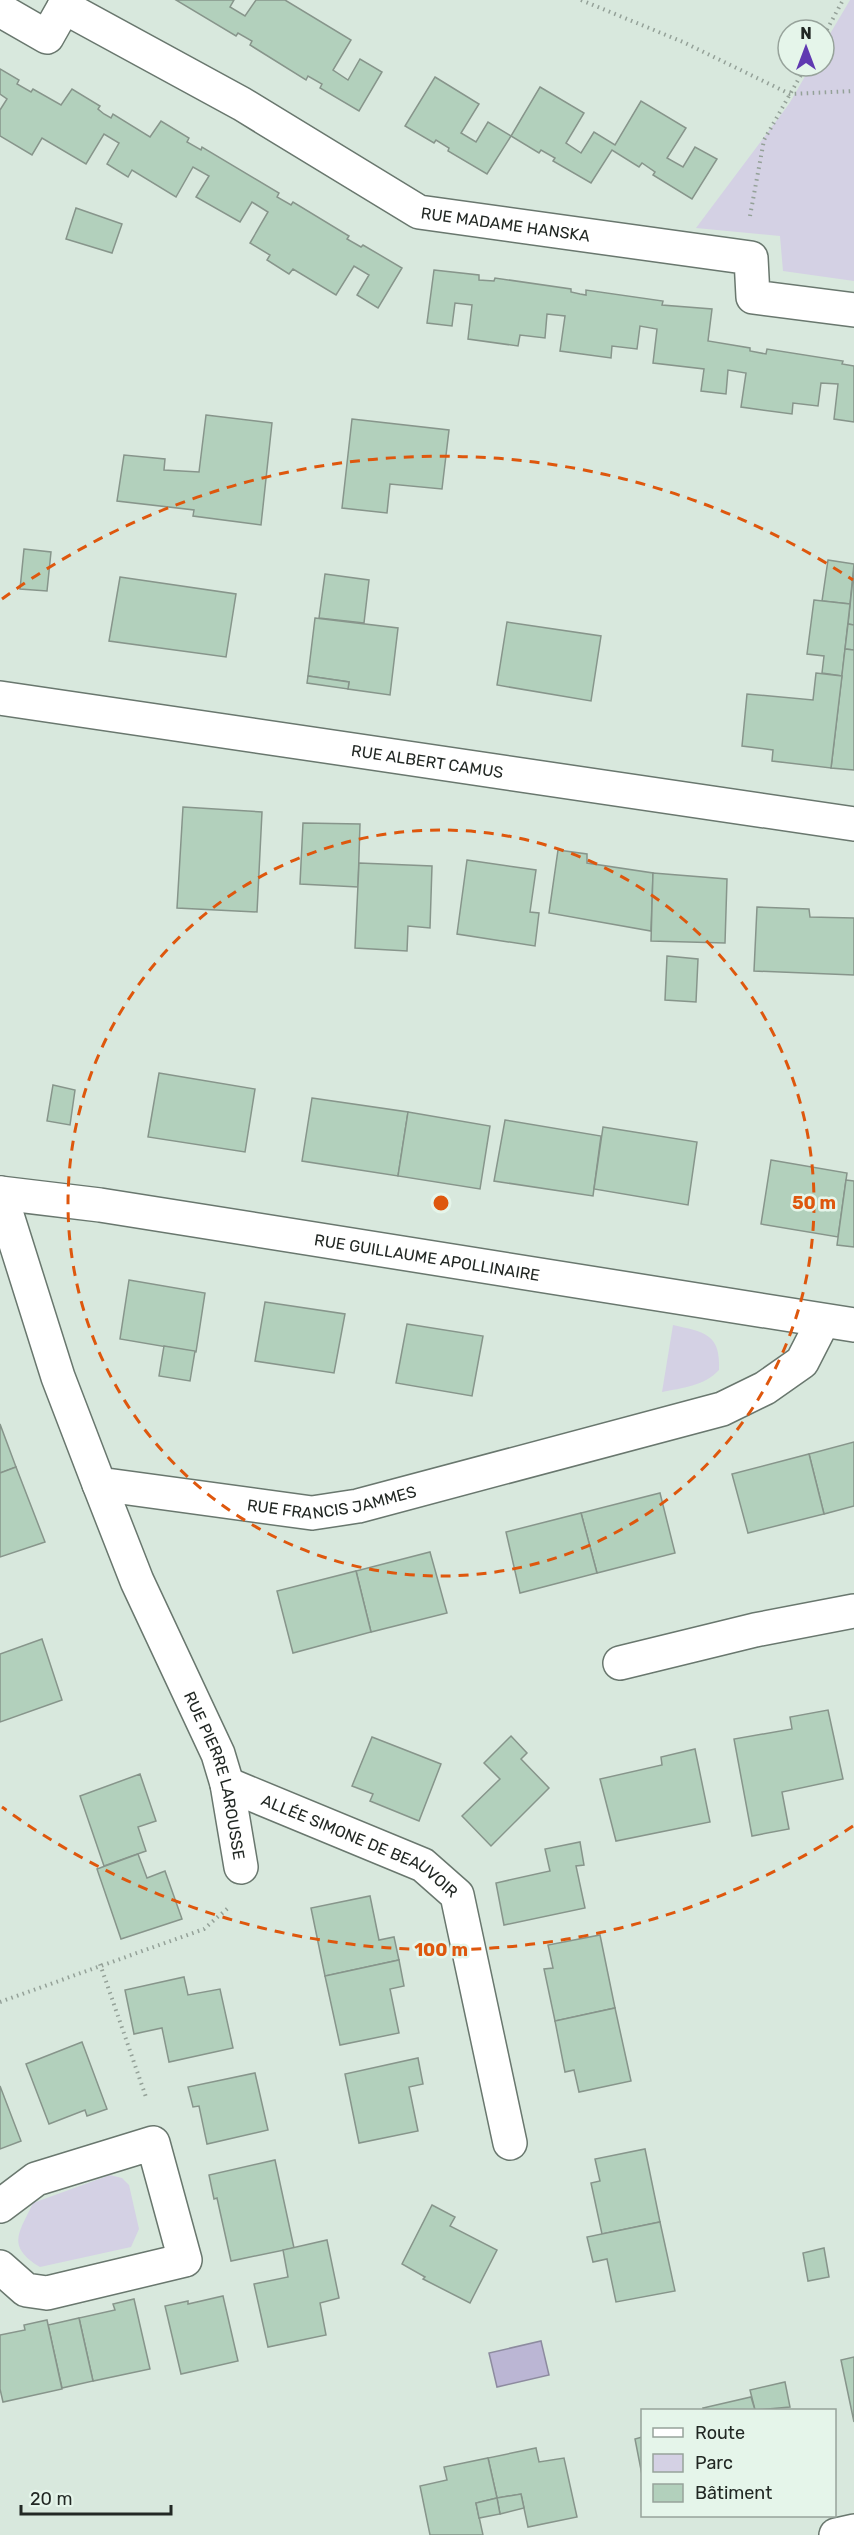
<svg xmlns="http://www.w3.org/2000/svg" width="854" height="2535" font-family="Rubik,sans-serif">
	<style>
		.green { fill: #d4d1e4 }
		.water { fill: #bbb6d4; stroke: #8d8b9f; stroke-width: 1.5 }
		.building { fill: #b2d0bc; stroke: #87958b; stroke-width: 1.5 }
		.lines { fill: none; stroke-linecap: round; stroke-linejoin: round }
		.street-casing { stroke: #69776e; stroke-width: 36 }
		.path { stroke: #94a198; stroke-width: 4; stroke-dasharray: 1.5 4.5; stroke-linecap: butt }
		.street { stroke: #fff; stroke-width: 33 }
		.ring { fill: none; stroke: #de570d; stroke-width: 3; stroke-dasharray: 10 8 }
		.labels { text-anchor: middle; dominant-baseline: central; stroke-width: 5; stroke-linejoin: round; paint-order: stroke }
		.street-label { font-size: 16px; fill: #222824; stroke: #e5f5ea }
		.centre { fill: #de570d; stroke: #e5f5ea; stroke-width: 3 }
		.ring-label { font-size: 18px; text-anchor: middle; font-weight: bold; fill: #de570d; stroke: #e5f5ea; stroke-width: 5; stroke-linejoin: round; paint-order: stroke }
	</style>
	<rect width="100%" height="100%" fill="#d8e8dd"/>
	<!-- green -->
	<g class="green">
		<path d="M850 0H854V281L783 271 780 236 696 228 789 104 811 66H824V44Z"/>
		<path d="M673 1325C703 1332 721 1333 719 1370 704 1386 682 1388 662 1392Z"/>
		<path d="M110 2175 122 2178 129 2185 139 2229 131 2247 40 2267C6 2246 19 2233 33 2203Z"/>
	</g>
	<!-- water -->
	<path class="water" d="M541 2341 549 2375 497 2387 489 2353Z"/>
	<!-- building -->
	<g class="building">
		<path d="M176 0H234L230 7 245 16 256 0H285L351 40 333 70 348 80 360 59 382 72 359 111 320 88 322 84 308 76 306 80 250 45 252 41 238 33 236 36Z"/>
		<path d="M0 69 19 80 17 84 31 92 33 89 61 105 72 89 100 106 98 109 104 114 111 118 113 114 150 137 161 121 189 138 187 142 201 150 202 147 279 193 277 197 291 205 293 202 349 236 347 239 361 247 363 245 402 268 378 308 357 295 369 275 354 266 336 295 293 269 289 274 267 260 270 255 250 243 268 212 252 202 240 222 196 197 209 176 193 167 176 197 132 170 128 177 107 164 119 143 104 134 86 164 42 138 32 155 0 136V110L7 99 0 94Z"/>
		<path d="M435 77 479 104 461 133 476 142 488 122 511 136 487 174 448 151 449 148 436 140 434 143 405 126Z"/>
		<path d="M540 87 584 113 566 143 581 153 594 132 615 145 641 101 686 128 667 158 683 167 695 147 717 159 692 199 653 175 655 172 642 163 639 167 612 150 591 183 553 161 555 158 541 150 539 153 511 136Z"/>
		<path d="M76 208 122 224 112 253 66 239Z"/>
		<path d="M434 270 479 275V280L494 281 495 278 571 289V292L580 294 586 295V290L663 301 662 305 712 309 708 341 750 348V351L766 354 767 349 843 361 842 364 854 366V422L834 419 838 384 821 383 818 406 793 403 792 414 741 407 746 373 728 370 726 394 701 391 704 369 653 363 657 329 640 326 637 349 612 346 611 358 560 351 565 316 547 314 545 338 520 335 518 346 468 339 472 305 455 303 452 326 427 323Z"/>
		<path d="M206 415 272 423 261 525 193 516 194 510 117 501 124 455 165 459 164 470 199 472Z"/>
		<path d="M352 419 449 430 442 489 390 484 387 513 342 508Z"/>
		<path d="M24 549 51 552 47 591 20 589Z"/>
		<path d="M828 560 854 564 850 604 822 601Z"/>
		<path d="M854 569V625L848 624Z"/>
		<path d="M325 574 369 580 364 623 319 618Z"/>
		<path d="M120 577 236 594 226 657 109 641Z"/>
		<path d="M814 600 850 604 842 676 822 673 824 656 807 654Z"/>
		<path d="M315 618 398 628 390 695 348 689 349 682 308 676Z"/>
		<path d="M507 622 601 636 591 701 497 685Z"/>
		<path d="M848 624 854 625V650L845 649Z"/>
		<path d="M845 649 854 650V770L831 768Z"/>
		<path d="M816 673 842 676 831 768 772 761 773 750 742 746 747 694 813 700Z"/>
		<path d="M308 676 349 682 348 689 307 683Z"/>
		<path d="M183 807 262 812 257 912 177 908Z"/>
		<path d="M303 823 360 824 358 887 300 884Z"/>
		<path d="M558 850 587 854V863L653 873 651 931 549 913Z"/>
		<path d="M467 860 536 870 530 912 539 913 535 946 457 934Z"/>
		<path d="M359 863 432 866 430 928 408 926 407 951 355 948Z"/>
		<path d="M653 873 727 879 725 943 651 941Z"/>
		<path d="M757 907 809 909 810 917 854 918V975L754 971Z"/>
		<path d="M667 956 698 959 696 1002 665 1000Z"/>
		<path d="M159 1073 255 1089 245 1152 148 1137Z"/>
		<path d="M53 1085 75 1090 70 1125 47 1121Z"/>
		<path d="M312 1098 408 1112 398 1176 302 1161Z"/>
		<path d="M408 1112 490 1126 480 1189 398 1176Z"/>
		<path d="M505 1120 601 1136 593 1196 494 1181Z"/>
		<path d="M603 1127 697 1142 688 1205 594 1189Z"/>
		<path d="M771 1160 847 1173 838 1237 761 1224Z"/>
		<path d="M846 1180 854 1181V1247L837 1245Z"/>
		<path d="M129 1280 205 1293 196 1352 120 1339Z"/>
		<path d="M265 1302 345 1314 334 1373 255 1361Z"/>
		<path d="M407 1324 483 1336 472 1396 396 1383Z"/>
		<path d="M164 1346 195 1351 190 1381 159 1376Z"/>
		<path d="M0 1424 16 1467 0 1473Z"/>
		<path d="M854 1442V1506L824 1514 809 1454Z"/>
		<path d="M809 1454 824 1514 748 1533 732 1474Z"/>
		<path d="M16 1467 45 1542 0 1557V1473Z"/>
		<path d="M660 1493 675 1553 597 1573 581 1513Z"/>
		<path d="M581 1513 597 1573 520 1593 506 1532Z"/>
		<path d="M430 1552 447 1613 371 1632 356 1571Z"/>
		<path d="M356 1571 371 1632 293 1653 277 1591Z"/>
		<path d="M42 1639 62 1700 0 1722V1654Z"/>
		<path d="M828 1710 843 1779 782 1792 789 1829 752 1836 734 1739 792 1729 790 1717Z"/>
		<path d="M511 1736 527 1753 521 1759 549 1788 491 1846 462 1816 500 1779 484 1763Z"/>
		<path d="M372 1737 441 1764 419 1821 370 1801 373 1794 352 1786Z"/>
		<path d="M695 1749 710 1822 616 1841 600 1779 662 1765 661 1757Z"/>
		<path d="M140 1774 156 1821 138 1827 146 1851 104 1866 80 1796Z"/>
		<path d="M580 1842 584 1865 576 1866 585 1908 504 1925 496 1883 550 1871 545 1849Z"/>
		<path d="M138 1854 147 1878 165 1871 182 1919 121 1939 97 1869Z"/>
		<path d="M370 1896 379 1940 394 1937 399 1960 325 1976 311 1908Z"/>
		<path d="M600 1935 615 2008 555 2021 544 1969 553 1968 548 1945Z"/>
		<path d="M399 1960 404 1986 390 1989 399 2033 340 2045 325 1976Z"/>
		<path d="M184 1977 188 1995 220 1989 233 2048 169 2062 162 2028 134 2034 125 1990Z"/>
		<path d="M615 2008 631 2081 579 2092 574 2070 565 2072 555 2021Z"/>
		<path d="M82 2042 107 2109 87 2116 85 2110 49 2124 26 2064Z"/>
		<path d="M418 2058 423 2084 409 2087 418 2131 359 2143 345 2074Z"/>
		<path d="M255 2073 268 2130 207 2144 199 2106 193 2107 188 2087Z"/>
		<path d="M0 2086 21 2141 0 2149Z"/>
		<path d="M645 2149 660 2222 602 2234 591 2183 600 2181 595 2159Z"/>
		<path d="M275 2160 294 2248 231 2261 217 2198 214 2199 209 2175Z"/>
		<path d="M432 2205 455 2217 450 2226 497 2250 470 2303 423 2279 425 2277 402 2264Z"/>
		<path d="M660 2222 675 2291 616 2302 607 2259 593 2262 587 2237Z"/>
		<path d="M327 2240 339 2298 320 2303 326 2335 268 2347 254 2284 288 2277 283 2250Z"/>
		<path d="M824 2248 829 2277 808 2281 803 2253Z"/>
		<path d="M223 2296 238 2361 181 2374 165 2306 188 2301V2304Z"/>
		<path d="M134 2299 150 2369 93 2381 79 2318 115 2310 113 2304Z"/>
		<path d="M79 2318 93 2381 62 2388 48 2325Z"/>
		<path d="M47 2320 62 2389 3 2402 0 2389V2335L25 2330 24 2325Z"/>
		<path d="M854 2357V2422L841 2360Z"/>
		<path d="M785 2382 790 2407 755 2410 750 2390Z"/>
		<path d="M751 2397 755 2410H704L703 2408Z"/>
		<path d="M642 2437V2475L635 2439Z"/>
		<path d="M536 2448 539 2462 564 2458 577 2517 528 2527 521 2494 497 2498 488 2458Z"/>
		<path d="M488 2458 497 2498 476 2503 483 2535H430L420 2486 447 2480 444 2467Z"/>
		<path d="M521 2494 524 2508 500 2514 497 2498Z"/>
		<path d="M497 2498 500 2514 479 2518 476 2503Z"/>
	</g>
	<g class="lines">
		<defs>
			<g id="street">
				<path id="s1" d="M69 0 64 7 242 104 419 212 751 258 753 297 854 310"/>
				<path d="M0 10 47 37 64 7"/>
				<path id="s2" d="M0 698 854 824"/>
				<path id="s3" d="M0 1193 58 1377 99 1484 312 1513 358 1506 722 1409 765 1388 802 1362 823 1321"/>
				<path id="s4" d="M0 1193 100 1205 854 1325"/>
				<path id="s5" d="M99 1484 137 1581 218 1754 227 1784 241 1867"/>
				<path d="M620 1663 755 1630 854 1611"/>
				<path id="s6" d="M227 1784 423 1865 457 1895 510 2143"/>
				<path d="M0 2206 36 2179 153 2143 185 2260 47 2293 26 2290 0 2267"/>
				<path d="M836 2535 854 2531"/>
			</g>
		</defs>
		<!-- street casing -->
		<use href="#street" class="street-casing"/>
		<!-- path -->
		<g class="path">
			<path d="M581 0 683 42 790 94 854 91"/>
			<path d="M824 35 843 0"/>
			<path d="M750 216 764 140 806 66"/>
			<path d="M100 1964 147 2100"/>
			<path d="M0 2002 204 1929 228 1908"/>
		</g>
		<!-- street -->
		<use href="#street" class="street"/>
	</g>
	<!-- distance rings -->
	<g class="ring">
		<circle cx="441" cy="1203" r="373"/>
		<path d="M853 1826A747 747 0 0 1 2 1807M2 599A747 747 0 0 1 853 580"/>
	</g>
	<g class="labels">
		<!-- street labels -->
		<g class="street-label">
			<text stroke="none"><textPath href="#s1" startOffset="506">RUE MADAME HANSKA</textPath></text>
			<text stroke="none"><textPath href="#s2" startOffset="432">RUE ALBERT CAMUS</textPath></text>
			<text stroke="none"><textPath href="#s4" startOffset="432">RUE GUILLAUME APOLLINAIRE</textPath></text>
			<text stroke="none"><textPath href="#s3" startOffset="543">RUE FRANCIS JAMMES</textPath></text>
			<text stroke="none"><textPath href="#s5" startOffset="315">RUE PIERRE LAROUSSE</textPath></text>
			<text stroke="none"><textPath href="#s6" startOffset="147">ALLÉE SIMONE DE BEAUVOIR</textPath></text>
		</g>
	</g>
	<circle cx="441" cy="1203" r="9" class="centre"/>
	<g class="ring-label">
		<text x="814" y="1209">50 m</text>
		<text x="441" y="1956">100 m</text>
	</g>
	<!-- legend -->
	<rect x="641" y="2409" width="195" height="108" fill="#e5f5ea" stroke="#97a39b" stroke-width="1.5"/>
	<rect x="653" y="2428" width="30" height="9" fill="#ffffff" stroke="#97a39b" stroke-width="1.5"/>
	<text x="695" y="2439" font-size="18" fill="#222824">Route</text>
	<rect x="653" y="2454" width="30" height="18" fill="#d4d1e4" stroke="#97a39b" stroke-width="1.5"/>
	<text x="695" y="2469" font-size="18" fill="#222824">Parc</text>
	<rect x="653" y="2484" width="30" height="18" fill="#b2d0bc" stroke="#97a39b" stroke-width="1.5"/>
	<text x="695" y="2499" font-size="18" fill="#222824">Bâtiment</text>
	<!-- north arrow -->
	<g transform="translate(806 48)"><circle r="28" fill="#e5f5ea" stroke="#97a39b" stroke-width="1.5"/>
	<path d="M0-4.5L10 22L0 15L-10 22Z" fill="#6039b1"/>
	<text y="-9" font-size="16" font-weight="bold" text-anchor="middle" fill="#222824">N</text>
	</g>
	<!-- scale -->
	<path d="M21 2505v9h150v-9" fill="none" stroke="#222824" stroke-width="3"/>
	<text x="30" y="2505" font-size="18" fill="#222824" stroke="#e5f5ea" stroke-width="4.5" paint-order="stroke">20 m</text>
</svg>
